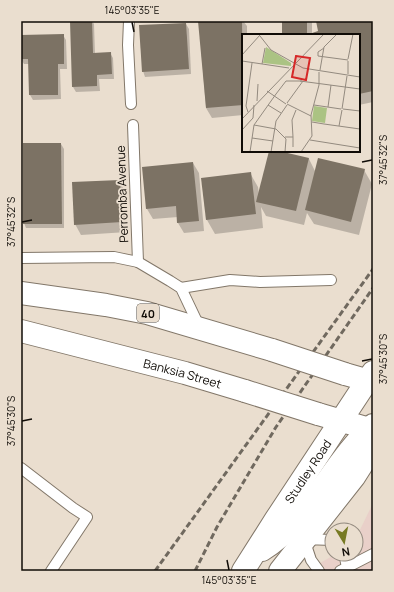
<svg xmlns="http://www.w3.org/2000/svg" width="394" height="592" font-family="Manrope,sans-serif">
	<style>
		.medical { fill: #e9d0c9 }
		.shadow { fill: #0003 }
		.building { fill: #7c7264 }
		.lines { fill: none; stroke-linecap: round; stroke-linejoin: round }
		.service-casing { stroke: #827769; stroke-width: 12 }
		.tertiary-casing { stroke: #827769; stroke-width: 24 }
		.trunk-casing { stroke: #827769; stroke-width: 24 }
		.service { stroke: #fff; stroke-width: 10 }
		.tertiary { stroke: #fff; stroke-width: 22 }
		.trunk { stroke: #fff; stroke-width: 22 }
		.rail { stroke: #70695f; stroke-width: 3; stroke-dasharray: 6 3; stroke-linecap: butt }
		.trunk-bridge-casing { stroke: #827769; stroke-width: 24; stroke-linecap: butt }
		.trunk-bridge { stroke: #fff; stroke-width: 22 }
		.ticks { fill: none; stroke: #100c07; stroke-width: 1.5 }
		.labels { text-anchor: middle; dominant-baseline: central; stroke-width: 3.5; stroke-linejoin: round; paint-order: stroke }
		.shield { fill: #eadecf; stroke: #514b43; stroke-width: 1 }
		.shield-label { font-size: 11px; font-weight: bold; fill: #100c07 }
		.street-label { font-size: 12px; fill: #100c07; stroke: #eadecf }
		.inset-road { fill: none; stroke: #938a7f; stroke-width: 1 }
		.view { fill: #d62828; fill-opacity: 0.15; stroke: #d62828; stroke-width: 2 }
		.inset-edge { fill: none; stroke: #100c07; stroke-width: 2 }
		.neatline { fill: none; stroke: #100c07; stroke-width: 1.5 }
		.ticks-label { font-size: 10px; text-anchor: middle; fill: #100c07 }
	</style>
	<rect width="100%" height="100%" fill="#eadecf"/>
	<!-- medical -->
	<path class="medical" d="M373 503V571H306L336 554H356V538Z"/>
	<!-- shadow -->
	<g class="shadow">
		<path d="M71 21H92L94 24 95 54 110 53 113 58 114 79H99L100 91 76 92 73 87Z"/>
		<path d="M199 21H243L247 26V35H243V115L212 118 206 108Z"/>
		<rect x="283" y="21" width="29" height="14"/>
		<path d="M317 21H373V102L359 105V35H314L320 32Z"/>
		<path d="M186 24 189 29 191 74 145 77 143 71Z"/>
		<path d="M63 35 66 40 67 69H60L61 99 33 100 30 95V64H24L21 59V36Z"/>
		<path d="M61 144 64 149V228H26L24 223Z"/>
		<path d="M270 151 309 159 315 171 364 170 372 184 359 235 314 224 307 213 304 225 266 216 261 207 263 228 215 234 207 220 202 179 250 173 258 187 259 194Z"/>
		<path d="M193 163 199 173 204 231 184 233 178 223V217L153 219 147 209 143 168Z"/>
		<path d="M119 181 125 191 127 232 81 235 75 224Z"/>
	</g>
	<!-- building -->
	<g class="building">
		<path d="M70 21H92L93 53 111 52 112 74 97 75V86L72 87Z"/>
		<path d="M198 21H242L243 105 206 108Z"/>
		<rect x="282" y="21" width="25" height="14"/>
		<path d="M316 21H373V91L359 94V35H313L312 33 318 31Z"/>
		<path d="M186 23 189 69 142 72 139 25Z"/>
		<path d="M64 34V64H58V95H29L28 59H21V35Z"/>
		<path d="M23 143H61L62 224H23Z"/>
		<path d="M269 151H279L309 158 296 211 256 202Z"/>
		<path d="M318 158 365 169 351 222 305 210Z"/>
		<path d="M193 162 199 221 177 223 176 206 146 209 142 167Z"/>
		<path d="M251 172 256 214 206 220 201 178Z"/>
		<path d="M120 180 122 222 74 225 72 182Z"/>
	</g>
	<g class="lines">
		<defs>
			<g id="service">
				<path d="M129 21 128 45 131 104"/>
				<path d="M133 125 138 262"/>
				<path d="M21 258 114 257 138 262 170 281 181 288 200 328"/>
				<path d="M181 288 230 280 260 282 331 280"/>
				<path d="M21 468 73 508 87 517 51 571"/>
				<path d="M344 554 348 571"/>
				<path d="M319 571 311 560 304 539 332 540"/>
				<path d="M340 571 373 554"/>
			</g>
			<g id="tertiary">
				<path d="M262 550C308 522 333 462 373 425"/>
				<path id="s1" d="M243 571 276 519 373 372"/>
				<path d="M280 571 354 477 373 447"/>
			</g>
			<g id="trunk">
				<path d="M21 293 106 305 147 313 272 350"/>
				<path id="s2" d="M21 331 185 373 245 391"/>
				<path d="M345 374 373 382"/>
				<path d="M318 414 373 430"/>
			</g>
		</defs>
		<!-- service casing -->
		<use href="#service" class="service-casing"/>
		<!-- tertiary casing -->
		<use href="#tertiary" class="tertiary-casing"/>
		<!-- trunk casing -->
		<use href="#trunk" class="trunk-casing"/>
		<!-- service -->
		<use href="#service" class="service"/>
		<!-- tertiary -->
		<use href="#tertiary" class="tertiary"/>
		<!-- trunk -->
		<use href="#trunk" class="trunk"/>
		<!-- rail -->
		<g class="rail">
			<path d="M155 571 373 269"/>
			<path d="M195 571 217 527 276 427 373 288"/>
		</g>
		<defs>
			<g id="trunk-bridge">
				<path d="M272 350 345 374"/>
				<path d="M245 391 318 414"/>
			</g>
		</defs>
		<!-- trunk-bridge casing -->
		<use href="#trunk-bridge" class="trunk-bridge-casing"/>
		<!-- trunk-bridge -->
		<use href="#trunk-bridge" class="trunk-bridge"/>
	</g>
	<!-- ticks -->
	<path class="ticks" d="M132 22 134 32M362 162 372 160M22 222 32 220M362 361 372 359M22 421 32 419M227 560 229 570"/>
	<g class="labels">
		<!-- shield labels -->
		<rect class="shield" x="137" y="304" width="22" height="18" rx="3"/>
		<g class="shield-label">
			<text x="148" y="313">40</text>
		</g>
		<!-- street labels -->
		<g class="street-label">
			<text transform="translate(122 194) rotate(-92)">Perromba Avenue</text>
			<text stroke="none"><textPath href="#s2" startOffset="167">Banksia Street</textPath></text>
			<text stroke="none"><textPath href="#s1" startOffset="119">Studley Road</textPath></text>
		</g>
	</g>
	<!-- overview -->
	<g transform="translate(242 34)">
		<rect width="118" height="118" fill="#eadecf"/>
		<path d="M24 13 49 29V32L21 29ZM72 72 85 74 83 89 70 87Z" fill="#abc383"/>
		<path class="inset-road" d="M18 2 29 16 61 34 118 43M82 14 76 18V22L106 26M0 21 18 1M106 25 111 0M0 27 47 34M20 30 23 14M78 36 82 13 95 0M106 40V27M58 47 118 55M25 57 44 70M15 67 16 50M45 69 61 47M45 70 69 82M26 71 39 79M72 71 99 75M86 73 89 51M100 75 105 42M101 75 118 77M6 78 4 72 10 29M0 85 82 0M70 88 82 90M82 90 118 95M12 91 34 95 44 105 43 118M97 92 100 76M0 96 11 84 12 71M43 103H51V113M51 103 50 86 54 76M10 104 31 107M68 106 118 114M8 118 12 91 34 60 44 47H60M29 118 34 87 45 71M59 118 70 102 69 81 77 51V38"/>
		<path class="view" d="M54 22 68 24 64 46 50 43Z"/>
		<rect width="118" height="118" class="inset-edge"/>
	</g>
	<!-- border -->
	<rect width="394" height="592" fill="none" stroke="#eadecf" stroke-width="44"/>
	<!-- north arrow -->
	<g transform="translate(344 542) rotate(170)"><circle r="19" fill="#eadecf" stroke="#938a7f"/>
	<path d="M0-3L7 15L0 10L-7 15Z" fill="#777a23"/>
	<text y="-6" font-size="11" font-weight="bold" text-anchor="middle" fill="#100c07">N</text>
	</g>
	<rect x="22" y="22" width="350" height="548" class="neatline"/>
	<g class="ticks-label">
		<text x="132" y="14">145°03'35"E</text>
		<text transform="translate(383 160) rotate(-90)" y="4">37°45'32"S</text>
		<text transform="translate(11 222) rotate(-90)" y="4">37°45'32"S</text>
		<text transform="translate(383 359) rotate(-90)" y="4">37°45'30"S</text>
		<text transform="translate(11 421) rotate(-90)" y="4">37°45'30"S</text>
		<text x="229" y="584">145°03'35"E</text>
	</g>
</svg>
